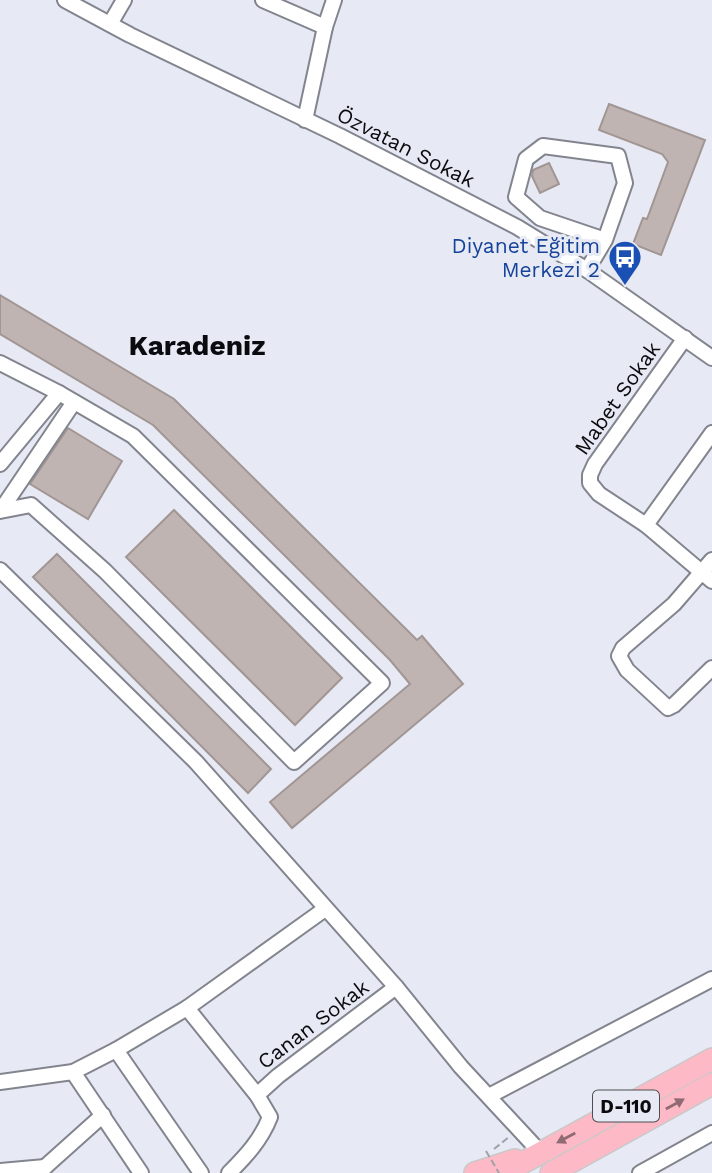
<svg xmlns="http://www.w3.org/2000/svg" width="712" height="1173" font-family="'Work Sans',sans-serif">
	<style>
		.building { fill: #c0b4b2; stroke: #a19694; stroke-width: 2 }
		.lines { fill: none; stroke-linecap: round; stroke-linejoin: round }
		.minor-casing { stroke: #82858e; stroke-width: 18 }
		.highway-casing { stroke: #c9c9ca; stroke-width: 24 }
		.path { stroke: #9ea1a8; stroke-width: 2; stroke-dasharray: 7 3.5; stroke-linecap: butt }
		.minor { stroke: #fff; stroke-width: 14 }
		.highway { stroke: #fdb9c5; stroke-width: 21 }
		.path-bridge { stroke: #9ea1a8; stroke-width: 2; stroke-dasharray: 7 3.5; stroke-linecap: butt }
		.oneway { fill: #906b73 }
		.labels { text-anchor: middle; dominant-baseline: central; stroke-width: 6; stroke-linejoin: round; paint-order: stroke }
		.shield { fill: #e7eaf4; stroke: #4c4e53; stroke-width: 2 }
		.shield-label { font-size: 19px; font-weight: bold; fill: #0a0b0e }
		.street-label { font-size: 21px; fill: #0a0b0e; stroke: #e7eaf4 }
		.transit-label { font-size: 21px; fill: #164399; stroke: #e7eaf4; text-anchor: end }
		.district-label { font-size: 28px; font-weight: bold; fill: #0a0b0e; stroke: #e7eaf4 }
	</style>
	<rect width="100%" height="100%" fill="#e7eaf4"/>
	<!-- building -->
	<g class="building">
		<path d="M609 104 705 140 661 255 633 244 643 218 647 219 668 162 662 154 599 130Z"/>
		<path d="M549 163 559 184 540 193 532 176 533 170Z"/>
		<path d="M0 295 174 399 417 640 422 636 463 684 292 828 270 802 410 684 390 660 153 425 0 334Z"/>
		<path d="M68 428 122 461 88 519 30 484Z"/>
		<path d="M174 510 342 678 295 725 126 557Z"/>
		<path d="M57 554 271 769 248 793 33 577Z"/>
	</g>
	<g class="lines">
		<defs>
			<g id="minor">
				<path d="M65 0 130 35 340 136 517 227 587 270 712 358"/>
				<path d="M263 0 325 27"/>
				<path d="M110 24 124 0"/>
				<path d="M305 120 325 27 334 0"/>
				<path d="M587 270 605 240 625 183 618 156 543 146 526 159 516 197 540 218 605 240"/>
				<path d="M685 338 595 464 590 475V483L599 494 646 525 712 581"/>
				<path d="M0 363 59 393 133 436 382 683 294 762 105 571 31 505 0 511"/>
				<path d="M0 464 59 393"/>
				<path d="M1 510 74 402"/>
				<path d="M646 525 712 433"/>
				<path d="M712 560 674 604 623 648 619 656 627 670 668 708 674 705 712 668"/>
				<path d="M0 570 196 762 396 987 461 1067 540 1152"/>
				<path d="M187 1008 257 1095 270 1117C261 1140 246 1156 229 1173"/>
				<path d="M116 1050 201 1173"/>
				<path d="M73 1072 141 1173"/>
				<path d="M0 1082 73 1072 116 1050 187 1008 325 909"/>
				<path d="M257 1095 278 1076 396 987"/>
				<path d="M489 1096 712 979"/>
				<path d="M45 1167 103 1115"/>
				<path d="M0 1171 45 1167"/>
				<path d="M640 1173 712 1133"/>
			</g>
			<g id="highway">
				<path d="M475 1173 515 1160"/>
				<path d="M504 1173 712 1059"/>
				<path d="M551 1173 712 1084"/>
			</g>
		</defs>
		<!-- minor casing -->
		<use href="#minor" class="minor-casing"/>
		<!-- highway casing -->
		<use href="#highway" class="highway-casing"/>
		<!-- path -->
		<path class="path" d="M494 1149 509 1137"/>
		<!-- minor -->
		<use href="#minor" class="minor"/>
		<!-- highway -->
		<use href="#highway" class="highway"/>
		<!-- path-bridge -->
		<path class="path-bridge" d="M486 1151 499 1173"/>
	</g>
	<!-- one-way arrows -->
	<defs><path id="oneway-solid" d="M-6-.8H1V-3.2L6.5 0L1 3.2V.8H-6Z" transform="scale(1.75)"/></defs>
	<g class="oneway">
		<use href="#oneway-solid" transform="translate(675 1104) rotate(-29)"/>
		<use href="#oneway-solid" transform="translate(566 1138) rotate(152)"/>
	</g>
	<!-- icons -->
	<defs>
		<symbol id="bus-pin" viewBox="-11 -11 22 30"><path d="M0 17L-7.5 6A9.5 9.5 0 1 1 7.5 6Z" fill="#1a4fb4" stroke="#e7eaf4"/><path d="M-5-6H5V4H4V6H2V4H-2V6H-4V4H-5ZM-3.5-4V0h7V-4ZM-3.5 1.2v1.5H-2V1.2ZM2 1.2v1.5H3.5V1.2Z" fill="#fff"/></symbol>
	</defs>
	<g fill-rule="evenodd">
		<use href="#bus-pin" x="606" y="238" width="38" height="52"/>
	</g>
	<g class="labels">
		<!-- shield labels -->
		<rect class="shield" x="593" y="1090.5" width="66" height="31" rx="5"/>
		<g class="shield-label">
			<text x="626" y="1106">D-110</text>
		</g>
		<!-- street labels -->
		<g class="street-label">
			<text transform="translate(406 147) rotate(27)">Özvatan Sokak</text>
			<text transform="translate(617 398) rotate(-55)">Mabet Sokak</text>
			<text transform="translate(313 1024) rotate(-37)">Canan Sokak</text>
		</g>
		<!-- transit labels -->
		<g class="transit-label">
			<text x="600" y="245">Diyanet Eğitim<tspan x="600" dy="24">Merkezi 2</tspan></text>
		</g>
		<!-- district labels -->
		<g class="district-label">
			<text x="197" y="345">Karadeniz</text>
		</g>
	</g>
</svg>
